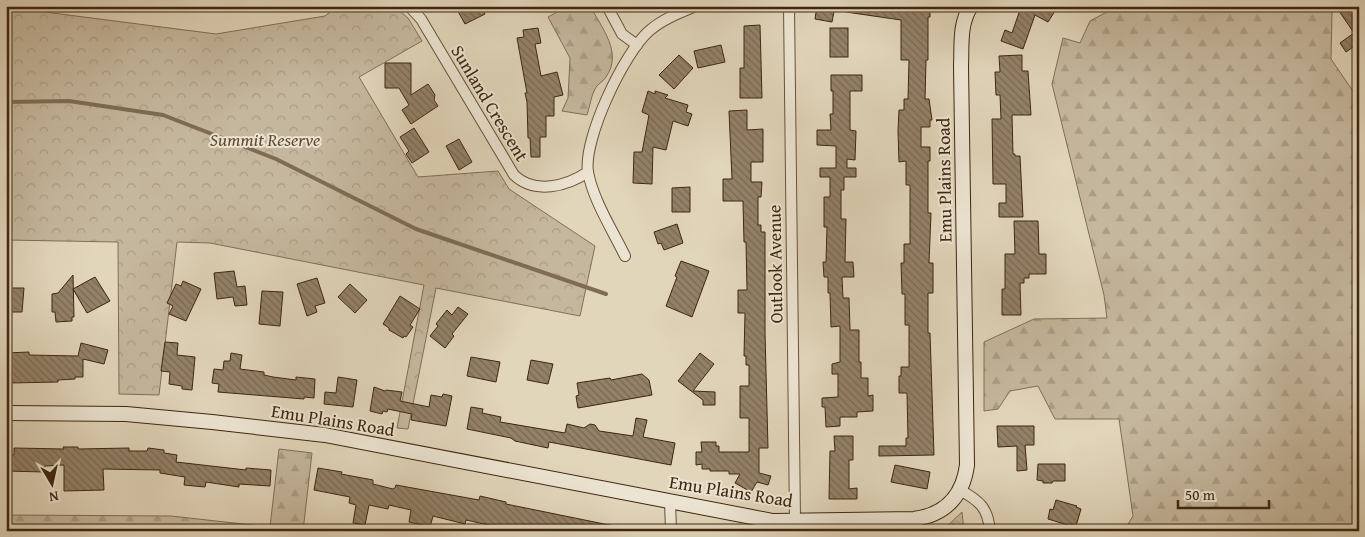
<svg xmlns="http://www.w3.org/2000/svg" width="1365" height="537" font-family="'Gentium Book Plus',serif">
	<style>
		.forest { fill: url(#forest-firs); stroke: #826e56 }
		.park { fill: url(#park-crowns); stroke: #826e56 }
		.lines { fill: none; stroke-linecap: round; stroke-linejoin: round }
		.stream { stroke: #7f6c53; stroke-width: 4 }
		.building { fill: url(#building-back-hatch); stroke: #3f2610 }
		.street-casing { stroke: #68523a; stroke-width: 12 }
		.secondary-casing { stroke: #3f2610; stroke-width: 16 }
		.street { stroke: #ece4d2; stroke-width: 10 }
		.secondary { stroke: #ece4d2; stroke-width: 14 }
		.labels { text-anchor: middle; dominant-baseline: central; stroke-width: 4; stroke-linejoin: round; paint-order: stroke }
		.street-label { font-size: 18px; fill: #3f2610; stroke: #ece4d2 }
		.park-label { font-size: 18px; font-style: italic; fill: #604a33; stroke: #ece4d2 }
	</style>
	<defs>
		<pattern id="forest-firs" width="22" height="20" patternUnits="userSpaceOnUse" patternTransform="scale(1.25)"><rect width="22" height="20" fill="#c5b79d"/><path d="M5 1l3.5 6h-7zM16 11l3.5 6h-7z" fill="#aa9d86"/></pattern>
		<pattern id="park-crowns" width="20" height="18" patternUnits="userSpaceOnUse" patternTransform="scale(1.25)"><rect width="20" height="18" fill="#c5b79d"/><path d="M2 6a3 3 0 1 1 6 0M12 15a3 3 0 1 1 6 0" fill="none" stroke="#aa9d86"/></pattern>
		<pattern id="building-back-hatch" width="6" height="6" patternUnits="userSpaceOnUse" patternTransform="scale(1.25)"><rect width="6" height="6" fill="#938168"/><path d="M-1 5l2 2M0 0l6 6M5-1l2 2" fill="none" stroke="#796954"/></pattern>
	</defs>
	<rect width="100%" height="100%" fill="#e1d5ba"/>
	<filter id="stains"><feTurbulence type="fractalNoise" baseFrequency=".004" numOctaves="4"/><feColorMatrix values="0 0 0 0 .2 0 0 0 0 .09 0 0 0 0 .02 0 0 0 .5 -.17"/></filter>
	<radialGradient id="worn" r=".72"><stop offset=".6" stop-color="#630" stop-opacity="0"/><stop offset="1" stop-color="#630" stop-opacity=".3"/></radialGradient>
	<!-- forest -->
	<g class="forest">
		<path d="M568 6H590C602 28 623 53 606 77 603 82 597 84 595 89 591 96 590 106 587 115L562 111 568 98 570 58 548 17Z"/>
		<path d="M1118 6H1341L1332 12 1331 59 1359 100V531H1124L1133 516 1119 419H1055L1038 386 1010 391 998 409 984 411V342L1034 319 1107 318 1104 295 1052 84 1063 38 1080 43 1090 21Z"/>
		<path d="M279 449 312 453 303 531H6V515L171 516 270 527Z"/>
	</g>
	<!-- park -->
	<g class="park">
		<path d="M338 6H394L408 18 422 41 359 77 418 177 498 171 509 189 595 246 580 316 436 288 408 429 397 428 424 285 210 243 177 242 159 395 119 394 118 242 6 240V7L216 34 325 16Z"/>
		<path d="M962 512 964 531H939L945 528Z"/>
	</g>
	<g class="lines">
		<!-- stream -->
		<path class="stream" d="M6 102 69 101 163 115 276 159 416 229 606 294"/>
	</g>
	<!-- building -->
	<g class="building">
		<path d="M455 6H481L485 14 465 24Z"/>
		<path d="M817 6H835L832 22 815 19Z"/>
		<path d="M847 6H930V17H928V60H926L925 99H929L932 120H930V127H921V147H930V161H928V213H931L929 263H933V293H928V333H930L934 455 879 456V446H906V438H908L907 393H899V376H901V367H909V325H905V294H902L901 263H904V244H910V185H906V161L899 162 898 131 899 110H904V99H908L909 60H901V20L846 12Z"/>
		<path d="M1019 6H1046L1055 11 1048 22 1035 15 1023 49 1001 41 1005 30 1012 33 1021 7Z"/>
		<path d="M1347 6H1359V43L1346 52 1340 43 1354 33 1339 11Z"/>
		<path d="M760 25 762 98H740V68H744V26Z"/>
		<path d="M538 28 541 43 535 44 541 76 557 72 563 95 554 97V116H546V137H540V157H531L530 138H528L527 102 525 93H527L517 38 524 37 523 30Z"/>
		<rect x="830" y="28" width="18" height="29"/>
		<path d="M721 45 725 62 698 68 694 51Z"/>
		<path d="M679 55 693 68 674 89 659 75Z"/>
		<path d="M1022 55V71H1028L1031 115H1012L1013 154H1015V156H1020L1023 217H999V203H1006V184H993L992 119H1001L1000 95H996L995 72H1000L999 56Z"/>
		<path d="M385 63H411V95L428 84 435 95 434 100 438 106 411 124 402 110 409 105 399 88H385Z"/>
		<path d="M831 75H862V91H850V130L856 131 855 160 847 159V168H856V177H844V190H841V219H846L845 262H853L854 277H842L843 298H849L850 330H859V362H861V378H868V396L873 395V411L857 412V417H840V426L826 427 825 407H822V398L838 397V374H832V364L840 362V326L831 327 830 293H828V277H824L823 262H826L827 227H824V197H830V177H820V168H836V146L817 145V130H831L830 114H833V91H831Z"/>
		<path d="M648 91 655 94V91L668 95 665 98 688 105 686 112 692 114 688 126 673 121 666 150 653 147 652 184 633 183 634 152H642L649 115 642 112Z"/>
		<path d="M747 110V130L763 129V162H751V182H762L761 197H758V225H761V232H765V333L768 448H759V473L771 476 768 485 757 482 751 492 735 483 740 474H729V471H710V469H702V464L696 465V452H702L701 442H716V446H719V452H749V418H740V386H749V365H746V356H744L745 313H738V290H747L746 242H744L743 201H723V179H732L729 111Z"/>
		<path d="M414 128 429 152 412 163 406 154 409 151 400 137Z"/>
		<path d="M459 139 472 162 459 170 446 146Z"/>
		<path d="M690 187V212H672V188Z"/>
		<path d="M1014 221H1038L1039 254H1046V274H1029V278H1024V283H1020L1021 315H1002V289H1005V254H1015Z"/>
		<path d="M677 224 683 243 664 250 661 243 658 244 654 232Z"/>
		<path d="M681 261 709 271 692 317 666 306 677 277 675 276Z"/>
		<path d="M234 271 237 287 245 286 247 305 235 306 233 297 217 299 214 273Z"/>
		<path d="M73 275 74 317H72V321L56 322 55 312H52V294L58 293Z"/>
		<path d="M95 277 110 301 87 313 73 289Z"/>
		<path d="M317 278 325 303 315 306 317 312 307 316 297 284Z"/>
		<path d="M183 281 201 289 186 321 169 314 173 306 167 303 176 284 181 286Z"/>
		<path d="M350 284 367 300 355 313 338 297Z"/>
		<path d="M7 288H24L22 312H8Z"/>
		<path d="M262 291 283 292 280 326 259 324Z"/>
		<path d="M400 296 420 309 410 325 413 327 406 337 404 336 403 338 389 330V328L383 324Z"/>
		<path d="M458 307 468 314 452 334 454 336 445 348 430 336 438 326 436 324 447 310 452 315Z"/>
		<path d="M165 342 178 343 177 355 195 357 192 390 182 389V386L169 384 170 372 161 371Z"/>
		<path d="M81 343 108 350 104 364 83 359V377H75V379L58 380V382L10 383 9 372H6V353L29 352V355L78 356Z"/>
		<path d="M231 353 242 355 240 369 264 372V375L273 377 296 380V377L315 379 314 398 304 397V399L218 392 219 384 212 383 214 369 223 370 224 361H230Z"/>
		<path d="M700 353 714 364 693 391 715 392V405H703V400L678 381Z"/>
		<path d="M471 357 500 362 496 382 467 376Z"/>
		<path d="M531 360 553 364 548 384 527 380Z"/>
		<path d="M642 374 649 380 652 395 578 408 576 396 579 395 577 383 610 378 611 380Z"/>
		<path d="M338 377 357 380 353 407 324 404 325 392 336 393Z"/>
		<path d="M374 387 385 391 386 390 402 392 400 401 429 407 431 395 442 397 443 394 452 396 446 426 411 420 412 414 388 409 387 412 383 411 382 414 370 411Z"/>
		<path d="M471 407 483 409 482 413 501 417 500 422 565 433 567 424 584 428 590 424 595 425 599 431 633 436 636 418 647 420 643 437 675 443 671 465 549 442 548 448 515 441 511 438 467 429Z"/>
		<path d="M997 426H1034V445H1025L1027 470 1017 471V446L998 447Z"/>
		<path d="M834 436H853V460H849V489L857 488V499H829L830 451H835Z"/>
		<path d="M63 447H78V449L129 448V451H147L148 448 164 450V453L177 455 176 462 246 470V468L271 470 270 486 239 484V487L206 482 205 487 184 485 185 477 160 473V470L103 469 104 490 64 491V465L45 466 44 472 6 471V454L14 455V448L64 449Z"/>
		<path d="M1038 464H1065V481H1053L1052 483H1043V481L1037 480Z"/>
		<path d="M895 465 930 472 927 489 891 482Z"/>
		<path d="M318 468 342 472 341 474 373 480V484L393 489 395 488 396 485 479 500 480 496 506 502V504L614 526V531H540V529L522 525 521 531H516L466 520 465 524 433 516 430 527 409 522 411 510 389 505 388 509 369 505 365 525 353 523 356 505 349 503 350 497 314 490Z"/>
		<path d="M1056 500 1077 506 1076 507 1081 509 1076 526 1071 524V526L1048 519 1050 509 1053 510Z"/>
	</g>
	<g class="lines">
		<defs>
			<g id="street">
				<path d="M409 6 421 19 514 175C535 195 567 186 588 172"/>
				<path d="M607 6 622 34 637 45"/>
				<path d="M789 6 795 521"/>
				<path d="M625 256C613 231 593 200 588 172 583 139 624 53 649 31 663 19 679 13 696 6"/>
				<path d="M960 490C980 501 988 508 990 531"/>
				<path d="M670 501 671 531"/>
			</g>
			<path id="secondary" d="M6 413 126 414 212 422 325 435 773 521 914 519C945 515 963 496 967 465L961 66C962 46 959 24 971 6"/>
		</defs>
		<!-- street casing -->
		<use href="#street" class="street-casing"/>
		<!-- secondary casing -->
		<use href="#secondary" class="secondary-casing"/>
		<!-- street -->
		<use href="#street" class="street"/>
		<!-- secondary -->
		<use href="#secondary" class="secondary"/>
	</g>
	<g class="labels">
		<!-- street labels -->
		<g class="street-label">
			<text transform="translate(490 103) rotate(59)">Sunland Crescent</text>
			<text transform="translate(944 180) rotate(-91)">Emu Plains Road</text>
			<text transform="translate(775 264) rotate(-91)">Outlook Avenue</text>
			<text transform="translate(333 420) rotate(9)">Emu Plains Road</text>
			<text transform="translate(731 491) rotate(9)">Emu Plains Road</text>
		</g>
		<!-- park labels -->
		<g class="park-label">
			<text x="265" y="139">Summit Reserve</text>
		</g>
	</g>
	<!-- margin -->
	<rect width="1365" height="537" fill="none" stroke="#e1d5ba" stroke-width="25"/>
	<rect x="8" y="8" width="1350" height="522" fill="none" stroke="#3f2610" stroke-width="2.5"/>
	<rect x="12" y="12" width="1340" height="512" fill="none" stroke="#3f2610"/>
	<!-- north arrow -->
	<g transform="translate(52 484) rotate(171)" stroke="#ece4d2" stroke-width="4" paint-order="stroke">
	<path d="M0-4L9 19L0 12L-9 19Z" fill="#3f2610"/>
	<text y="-8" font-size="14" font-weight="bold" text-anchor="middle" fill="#3f2610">N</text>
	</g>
	<!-- scale -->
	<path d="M1178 500v8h91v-8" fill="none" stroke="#3f2610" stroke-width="2.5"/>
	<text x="1185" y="500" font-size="15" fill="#3f2610" stroke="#ece4d2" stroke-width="4" paint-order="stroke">50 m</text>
	<rect width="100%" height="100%" filter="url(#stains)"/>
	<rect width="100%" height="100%" fill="url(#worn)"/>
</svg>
